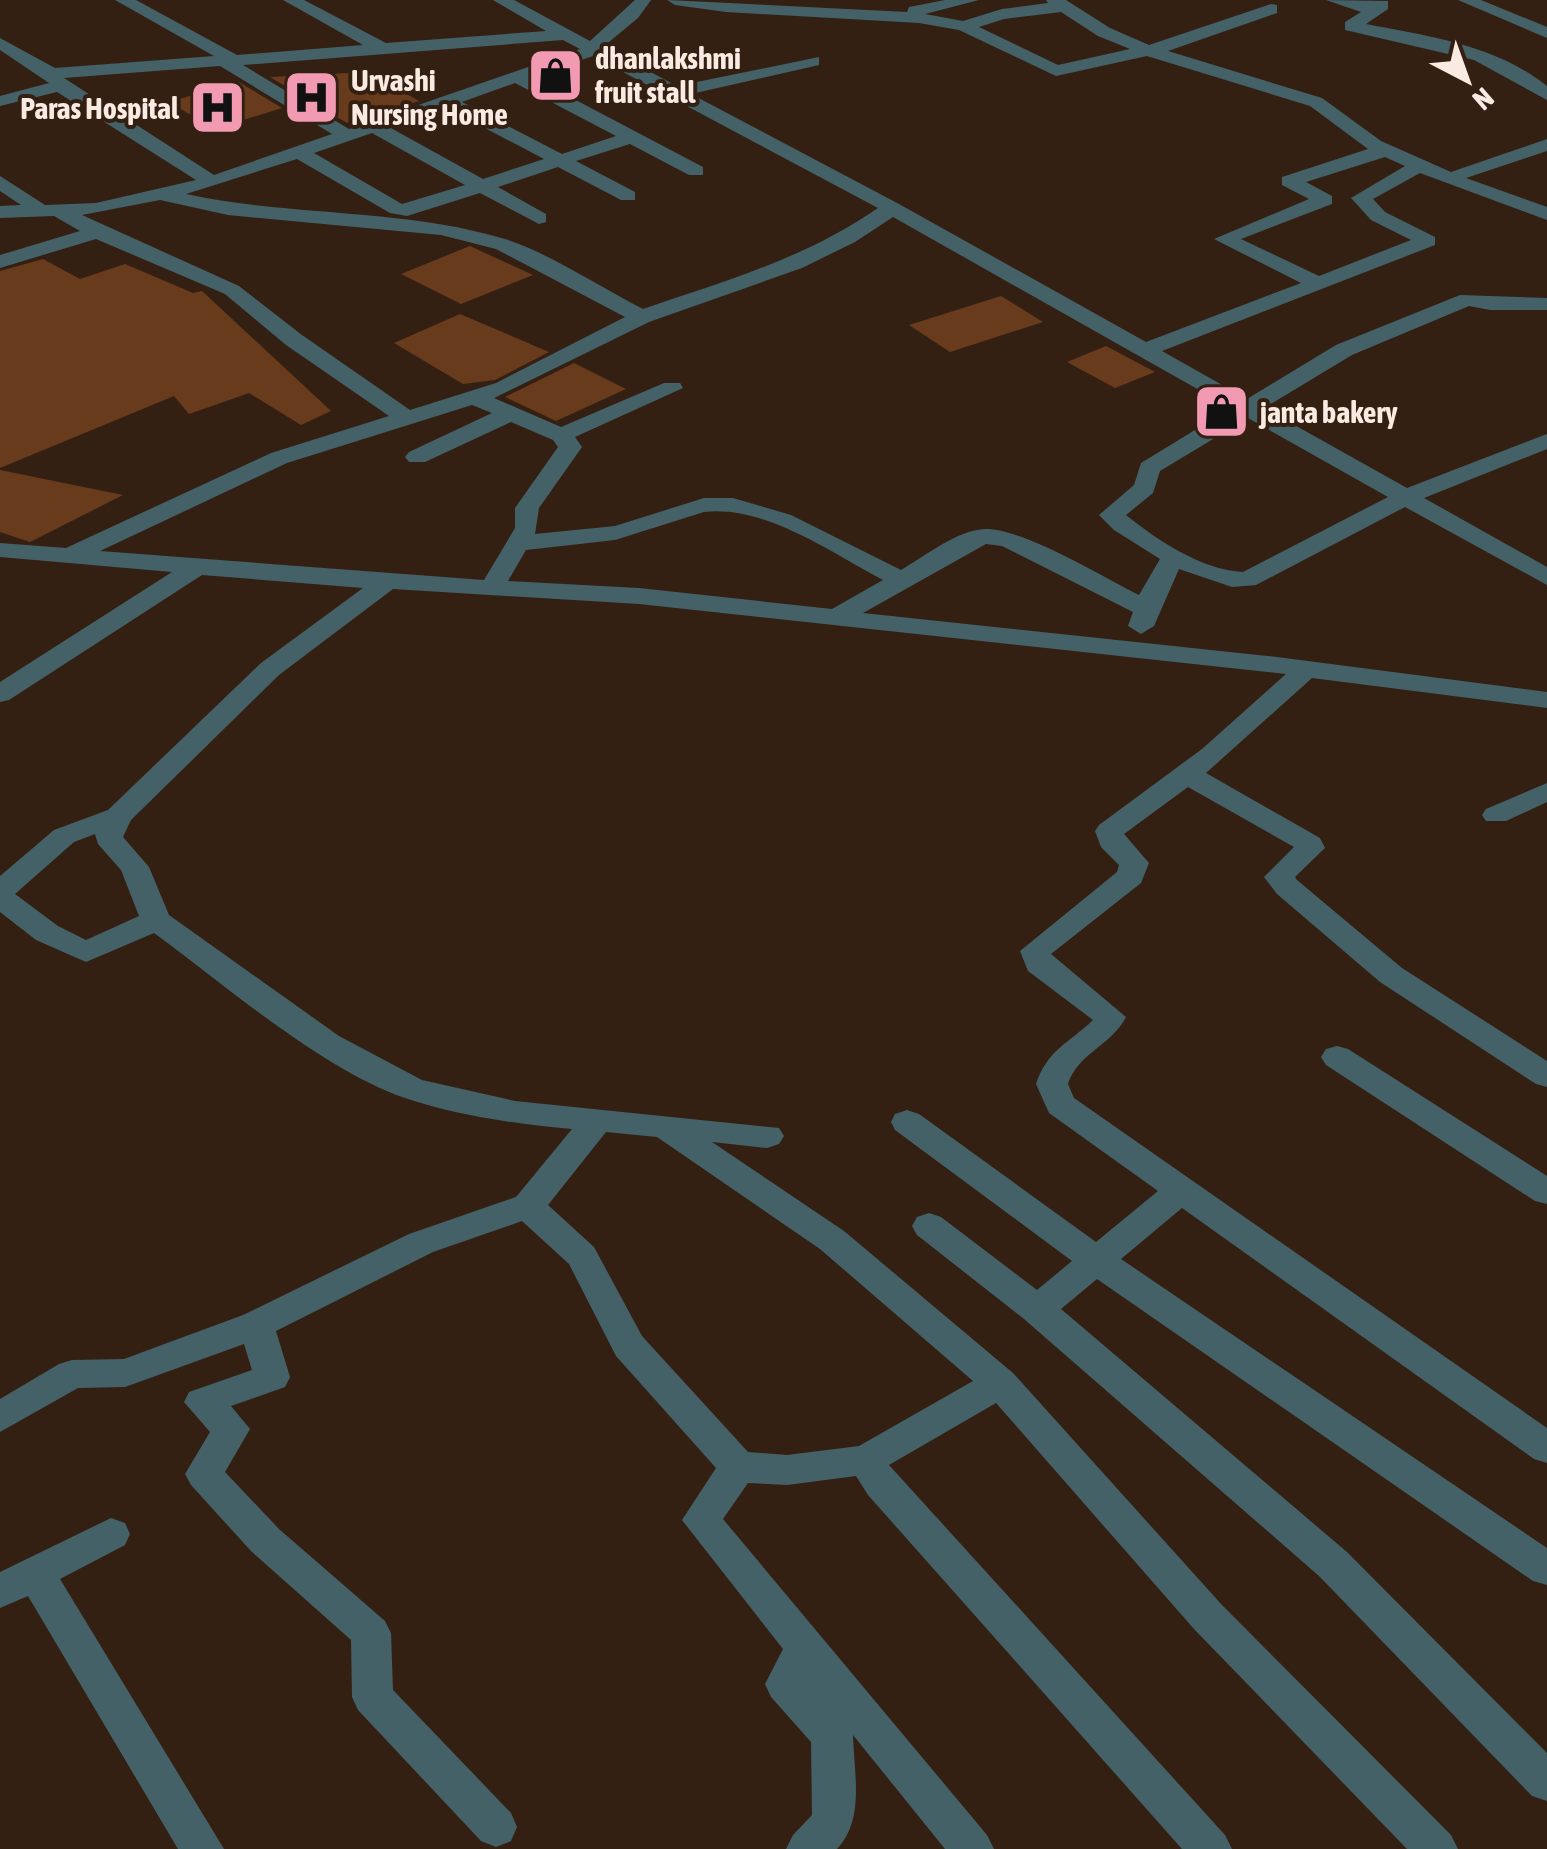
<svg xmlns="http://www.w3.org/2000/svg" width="1547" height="1849" font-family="'Asap Condensed',sans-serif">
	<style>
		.building { fill: #693b1d }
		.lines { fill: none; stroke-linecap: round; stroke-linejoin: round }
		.minor { fill: #446167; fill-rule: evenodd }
		.labels { text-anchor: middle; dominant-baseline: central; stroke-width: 8; stroke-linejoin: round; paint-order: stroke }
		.far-poi-label { font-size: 30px; font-weight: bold; fill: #faebe2; stroke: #342013; text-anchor: start }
	</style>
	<rect width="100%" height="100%" fill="#342013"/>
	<!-- building -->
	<g class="building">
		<path d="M368 72 419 101 347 123 270 77Z"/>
		<path d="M239 82 282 108 214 129 169 102Z"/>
		<path d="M470 246 533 275 461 304 401 274Z"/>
		<path d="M43 259 80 279 125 264 193 293 202 291 331 411 301 425 249 393 189 414 174 396 0 468V271Z"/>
		<path d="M1001 296 1043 322 950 352 909 325Z"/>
		<path d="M460 314 549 352 495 380 463 384 394 343Z"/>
		<path d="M1106 346 1155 372 1115 388 1067 362Z"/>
		<path d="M574 363 626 389 556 421 505 397Z"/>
		<path d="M0 470 123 495 30 542 0 532Z"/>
	</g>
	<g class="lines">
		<!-- minor -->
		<g class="minor">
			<path d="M115 0H136L237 55 363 45 283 0H304L386 43 546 31 493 0H514L590 41 635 0H651L638 18 603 47 677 86 819 57V65L691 94 899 204 1146 342 1301 283 1214 239 1309 199 1282 185V177L1368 149 1310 106 1147 56 1056 76 959 30 919 23 726 12 675 5 667 0 907 12 909 7 945 0H979L925 14 963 21 1002 9 1048 3 1046 0H1066L1110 28 1149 45 1271 4 1277 5V13L1168 51 1322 98 1381 141 1451 172 1547 139V151L1466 178 1547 207V220L1420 173 1373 199 1385 212 1435 237V245L1162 351 1247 399 1336 345 1460 295 1547 298V310H1490L1469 306 1352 355 1264 408 1407 488 1547 434V449L1424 498 1547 567V585L1405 507 1256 585 1232 587 1179 569 1154 626 1141 634 1128 626 1133 612 1002 546 986 544 863 613 1277 657 1547 692V708L1312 678 1206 773 1320 838 1325 848 1295 877 1297 880 1402 968 1547 1061V1087L1536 1084 1380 982 1277 894 1264 877 1294 847 1188 787 1124 834 1149 863 1141 883 1051 954 1126 1017C1111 1046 1078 1053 1068 1084L1074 1098 1547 1428V1463L1534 1459 1182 1208 1121 1259 1547 1548V1585L1533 1581 1097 1279 1061 1309 1347 1552 1547 1753V1801L1532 1796 1319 1576 1024 1319 917 1235 912 1226 917 1217 929 1213 941 1217 1037 1290 1072 1261 895 1130 891 1122 895 1114 907 1110 919 1114 1096 1242 1158 1191 1049 1113 1036 1084C1047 1050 1069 1043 1093 1020L1028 971 1020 951 1117 872 1119 865 1101 847 1095 831 1099 825 1202 749 1286 674 639 604 393 589 279 675 131 820 123 837 149 867 169 915 339 1036 422 1080 515 1101 779 1128 784 1136 779 1144 767 1148 712 1142 844 1231 1013 1373 1222 1605 1451 1835 1458 1849H1407L1194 1629 996 1403 889 1465 1225 1835 1232 1849H1182L868 1495 856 1476 787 1485 748 1483 723 1519 987 1835 994 1849H945L853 1735C854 1775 865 1819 837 1849H786L793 1835 812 1815 811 1742 771 1697 765 1684 783 1649 682 1520 716 1468 616 1356 569 1264 522 1221 433 1252 276 1331 290 1377 285 1387 231 1406 250 1429 225 1472 279 1529 385 1621 391 1633 393 1690 511 1813 517 1827 511 1841 496 1847 481 1841 358 1710 352 1697 351 1640 251 1551 191 1485 185 1474 210 1432 184 1402 189 1392 252 1370 244 1344 125 1387 78 1388 0 1432V1399L59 1364 72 1360 124 1359 243 1315 409 1234 516 1197 572 1129C517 1124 458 1116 405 1098 323 1070 225 985 154 933L86 962 36 940 0 912V876L54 830 108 810 261 663 363 588 202 575 9 700 0 702V682L172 572 0 557V543L66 548 271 453 389 416 286 345 225 294 96 239 0 268V255L80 231 54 216 0 218V206L21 205 0 191V176L45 205 96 203 196 180 57 92 0 106V96L49 83 0 50V38L55 68 214 56ZM1061 12 1098 36 1130 49 1058 65 979 27 1004 19ZM563 40 580 49 349 129 243 65ZM593 56 878 208C806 258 725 281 643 309 602 288 547 252 505 239 401 208 291 217 186 194L297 159 390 213 407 216 480 193 539 224 546 222V214L498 187 558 167 621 200H635V192L576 161 630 144 689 175H703V167L532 77ZM220 66 332 134 214 175 64 78ZM515 83 616 136 562 154 462 102ZM445 107 544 159 483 179 389 127ZM372 133 465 185 402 204 314 153ZM1385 157 1405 166 1351 198 1371 220 1411 240 1319 276 1241 239 1332 204V196L1306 182ZM160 200 228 215 441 235 496 249 625 317 496 383 410 410 302 335 239 286 82 215ZM893 217 1231 408 1141 463 1134 485 1099 515 1114 530 1160 559 1139 595C1104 578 1021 527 984 529 956 531 925 556 901 570L791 515 733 498H704L615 526 535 534 539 508 582 447 575 437 683 388 680 383H664L561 427 494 398 649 322 802 268 855 242ZM472 405 492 413 409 452 405 457 409 462H425L511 422 553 440 558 447 515 508V528L484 580 100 551 287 463ZM1248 418 1388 497 1243 572C1202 570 1157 540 1126 515L1153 493 1160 471ZM704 512C766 505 831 553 883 580L832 609 639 588 508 581 526 550 615 540ZM95 834 98 844 121 870 139 916 86 940 58 926 15 894 74 842ZM606 1132 657 1137 820 1249 973 1381 859 1446 787 1455 748 1452 642 1336 594 1247 548 1205Z"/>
			<path d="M1326 0 1388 1V9L1366 24C1428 36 1496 45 1547 86V100L1474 60 1345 30V22L1361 12Z"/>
			<path d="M1458 0H1481L1547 27V38Z"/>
			<path d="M1547 783V802L1506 821H1486L1482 815 1486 809Z"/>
			<path d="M1337 1046 1348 1049 1547 1176V1204L1535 1201 1326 1065 1321 1057 1326 1049Z"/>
			<path d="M111 1518 125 1523 130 1534 125 1545 60 1579 224 1849H178L28 1596 0 1608V1572Z"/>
		</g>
	</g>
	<!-- icons -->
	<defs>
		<symbol id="shop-square" viewBox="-11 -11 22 22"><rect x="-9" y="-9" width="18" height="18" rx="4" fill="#f19ab2" stroke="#342013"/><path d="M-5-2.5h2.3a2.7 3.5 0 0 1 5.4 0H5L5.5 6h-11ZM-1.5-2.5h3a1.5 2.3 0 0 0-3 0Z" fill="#111"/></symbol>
		<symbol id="hospital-square" viewBox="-11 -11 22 22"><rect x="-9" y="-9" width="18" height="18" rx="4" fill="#f19ab2" stroke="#342013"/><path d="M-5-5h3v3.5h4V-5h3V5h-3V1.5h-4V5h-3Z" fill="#111"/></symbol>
	</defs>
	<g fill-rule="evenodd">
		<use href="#shop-square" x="524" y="44" width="63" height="63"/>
		<use href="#hospital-square" x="280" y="66" width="63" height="63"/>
		<use href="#hospital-square" x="186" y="76" width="63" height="63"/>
		<use href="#shop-square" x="1190" y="380" width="63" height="63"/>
	</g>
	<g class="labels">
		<!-- far-poi labels -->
		<g class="far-poi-label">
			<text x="595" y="58">dhanlakshmi<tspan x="595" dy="34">fruit stall</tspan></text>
			<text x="351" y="80">Urvashi<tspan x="351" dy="34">Nursing Home</tspan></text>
			<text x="179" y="108" text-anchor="end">Paras Hospital</text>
			<text x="1260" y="412">janta bakery</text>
		</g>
	</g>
	<!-- north arrow -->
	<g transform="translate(1467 80) rotate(139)" stroke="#342013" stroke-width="8" paint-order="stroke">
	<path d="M0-8L18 38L0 25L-18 38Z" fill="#faebe2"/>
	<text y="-15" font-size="28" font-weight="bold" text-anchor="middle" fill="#faebe2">N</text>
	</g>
</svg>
